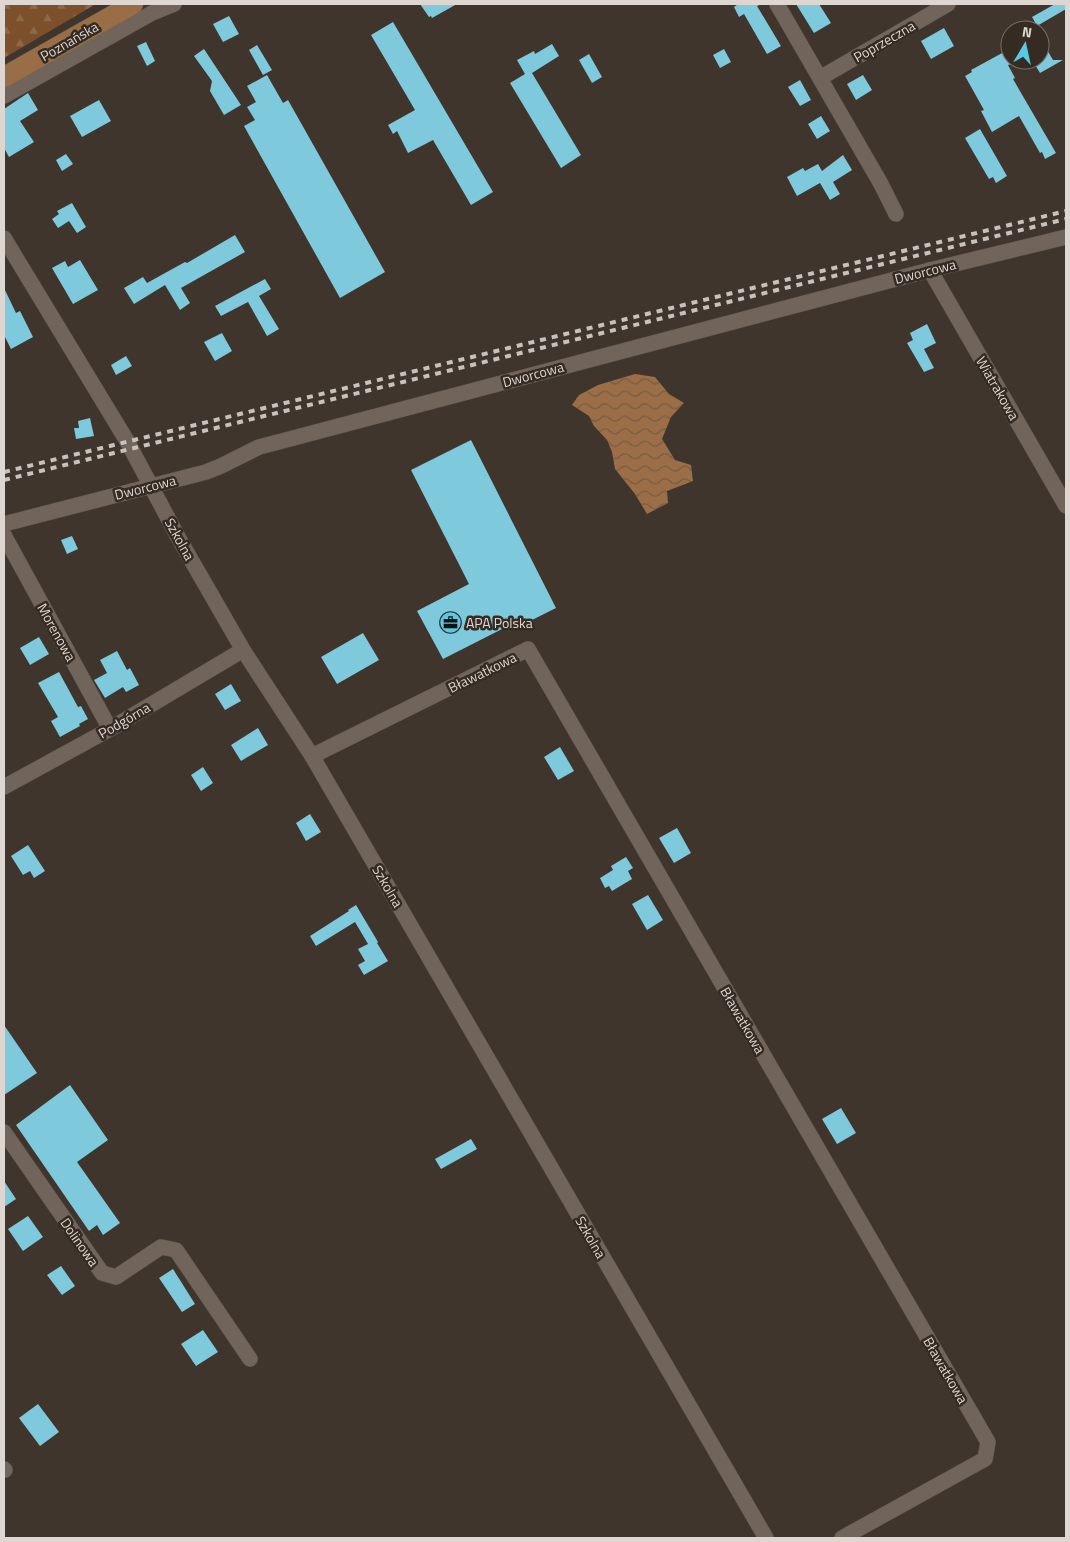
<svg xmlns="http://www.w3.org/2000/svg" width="1070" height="1542" font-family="'Titillium Web',sans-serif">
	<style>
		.forest { fill: url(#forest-firs) }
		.water { fill: url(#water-waves) }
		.building { fill: #7ec9dc }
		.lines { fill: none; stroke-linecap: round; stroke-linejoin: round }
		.minor-casing { stroke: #5d544d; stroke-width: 16 }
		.major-casing { stroke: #5d544d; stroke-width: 21 }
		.minor { stroke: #71655b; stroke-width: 15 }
		.major { stroke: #996d46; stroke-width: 20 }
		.rail { stroke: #c9c2bc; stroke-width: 4; stroke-dasharray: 6 6; stroke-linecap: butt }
		.labels { text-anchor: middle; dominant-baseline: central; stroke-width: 5; stroke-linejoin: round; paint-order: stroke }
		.street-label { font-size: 14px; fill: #ddd6d1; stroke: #352b22 }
		.poi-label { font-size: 14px; fill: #ddd6d1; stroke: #352b22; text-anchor: start }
	</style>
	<defs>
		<pattern id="forest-firs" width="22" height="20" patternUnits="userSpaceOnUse" patternTransform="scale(1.25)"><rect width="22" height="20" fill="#7b502b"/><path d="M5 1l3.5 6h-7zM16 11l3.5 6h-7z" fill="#8d6849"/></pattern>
		<pattern id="water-waves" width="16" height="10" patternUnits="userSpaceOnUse" patternTransform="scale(1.25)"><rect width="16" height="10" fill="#9b6e48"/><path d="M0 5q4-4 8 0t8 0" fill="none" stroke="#775c44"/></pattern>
	</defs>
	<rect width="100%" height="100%" fill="#3f352c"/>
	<!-- forest -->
	<path class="forest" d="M4 4H96L4 58Z"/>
	<!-- water -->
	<path class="water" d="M635 374 655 377 669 394 684 403 671 417 662 439 675 460 691 465 693 481 667 491 668 503 647 514 635 494 615 469 612 452 607 440 594 426 589 416 572 405 579 395 598 385Z"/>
	<!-- building -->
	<g class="building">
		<path d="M420 4H457L432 18 431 16 429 17Z"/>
		<path d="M738 4H762L757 6 781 46 767 54 744 14 739 17 734 7Z"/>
		<path d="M796 4H819L831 23 814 33Z"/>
		<path d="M1055 4H1066V9L1037 26 1032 17Z"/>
		<path d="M229 16 239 34 223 42 213 24Z"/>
		<path d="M393 22 493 192 471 205 433 140 408 153 397 131 393 134 388 125 415 110 371 35Z"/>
		<path d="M944 28 954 46 931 59 921 41Z"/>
		<path d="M1040 38 1053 60H1063L1040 73 1034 63 1040 60Z"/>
		<path d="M146 42 155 61 147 66 137 46Z"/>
		<path d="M552 44 559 56 532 73 581 155 561 168 510 83 525 74 517 60 534 51 535 54Z"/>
		<path d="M257 45 272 70 263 75 249 50Z"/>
		<path d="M204 49 241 105 224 115 210 91 212 81 194 56Z"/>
		<path d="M724 49 731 62 720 68 713 55Z"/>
		<path d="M1004 52 1011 64 1008 65 1015 78 1013 79 1056 153 1045 159 1042 152 1040 153 1019 116 992 132 981 111 984 110 965 76 972 72 971 70Z"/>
		<path d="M589 54 602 77 592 83 579 60Z"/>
		<path d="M267 75 283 103 288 100 385 272 340 298 244 126 255 120 247 107 256 102 247 86Z"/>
		<path d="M863 75 872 90 856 100 847 84Z"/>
		<path d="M800 80 811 100 800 106 788 87Z"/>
		<path d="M28 93 38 110 20 121 34 142 9 157 4 148V109Z"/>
		<path d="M99 100 111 121 82 137 70 116Z"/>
		<path d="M821 116 830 131 817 139 808 124Z"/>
		<path d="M980 129 1007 176 996 183 993 177 989 179 965 138Z"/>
		<path d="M66 154 73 164 62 171 56 160Z"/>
		<path d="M843 155 852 170 833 182 840 194 830 200 820 183 797 196 787 177 803 168 805 171 818 164 822 171Z"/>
		<path d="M72 203 86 227 77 233 69 221 58 228 52 219 59 214 57 211Z"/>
		<path d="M235 235 245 252 181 288 190 303 180 310 165 285 134 304 124 288 143 277 147 283 185 262 187 263Z"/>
		<path d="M80 260 98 290 73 304 52 268 65 261 68 267Z"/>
		<path d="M265 279 271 289 259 296 279 329 267 336 248 302 221 316 215 306Z"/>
		<path d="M4 288 16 313 20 311 33 337 11 349 4 335Z"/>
		<path d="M927 324 936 343 924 349 934 368 924 372 907 343 913 340 910 333Z"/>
		<path d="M222 333 232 351 215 361 204 342Z"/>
		<path d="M126 356 132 366 116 375 111 365Z"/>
		<path d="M90 418 94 436 76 439 74 428H79L78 421Z"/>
		<path d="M471 440 556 608 518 627 516 622 443 659 417 611 469 584 411 470Z"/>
		<path d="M72 536 78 549 67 554 61 540Z"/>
		<path d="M363 633 379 660 337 684 321 657Z"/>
		<path d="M39 637 49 654 30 665 20 648Z"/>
		<path d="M117 651 127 670 130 668 139 685 126 692 123 687 105 698 94 680 107 673 100 660Z"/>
		<path d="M59 672 78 707 81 706 88 719 79 724 80 726 60 737 51 721 58 717 38 683Z"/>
		<path d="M231 684 241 701 225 710 215 694Z"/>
		<path d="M258 728 268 745 241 761 231 745Z"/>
		<path d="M560 747 574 771 558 780 544 757Z"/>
		<path d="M203 767 213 783 201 791 191 775Z"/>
		<path d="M310 814 321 832 306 841 296 823Z"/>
		<path d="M677 828 691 853 674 863 659 838Z"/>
		<path d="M28 845 45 871 34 878 30 871 23 875 11 856Z"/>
		<path d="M626 857 633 868 628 871 632 879 612 891 609 886 605 888 600 878 613 870 611 866Z"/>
		<path d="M648 895 663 920 647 930 632 904Z"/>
		<path d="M356 905 378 942 377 943 388 961 364 975 358 965 365 961 358 949 368 944 355 922 316 946 310 936 349 911 348 910Z"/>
		<path d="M4 1025 37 1073 4 1095Z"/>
		<path d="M70 1085 108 1140 77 1162 120 1223 103 1235 97 1225 89 1231 16 1125Z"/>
		<path d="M841 1108 856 1133 837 1144 822 1119Z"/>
		<path d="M471 1139 477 1149 441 1169 435 1159Z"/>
		<path d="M4 1181 16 1199 4 1207Z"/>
		<path d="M28 1216 43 1237 23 1251 8 1229Z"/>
		<path d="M61 1266 75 1286 62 1295 47 1275Z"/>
		<path d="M173 1269 195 1304 182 1312 159 1278Z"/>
		<path d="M203 1330 218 1352 196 1366 181 1344Z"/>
		<path d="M38 1404 59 1432 40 1446 19 1418Z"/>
	</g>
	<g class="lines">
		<defs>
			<g id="minor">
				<path d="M777 4 881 184 896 214"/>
				<path d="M820 78 948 4"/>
				<path d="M4 96 152 13 174 4"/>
				<path d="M4 238 127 441 178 537 243 650 312 756 766 1538"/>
				<path d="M930 270 1066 506"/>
				<path d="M4 524 206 472 221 466 259 447 282 441 930 270 1066 237"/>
				<path d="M4 535 110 729"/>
				<path d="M312 756 528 649 988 1442 985 1459 842 1538"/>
				<path d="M4 787 110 729 243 650"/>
				<path d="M4 1132 102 1273 116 1277 161 1247 176 1250 250 1359"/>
				<path d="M4 1469 5 1470"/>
			</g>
			<path id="major" d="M4 77 133 4"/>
		</defs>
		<!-- minor casing -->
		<use href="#minor" class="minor-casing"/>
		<!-- major casing -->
		<use href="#major" class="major-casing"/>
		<!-- minor -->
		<use href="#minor" class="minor"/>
		<!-- major -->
		<use href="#major" class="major"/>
		<!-- rail -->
		<g class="rail">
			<path d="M4 472 1066 211"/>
			<path d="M4 480 1066 219"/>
		</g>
	</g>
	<!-- icons -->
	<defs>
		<symbol id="office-disc" viewBox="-11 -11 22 22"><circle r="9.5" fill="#58c9e4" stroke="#352b22"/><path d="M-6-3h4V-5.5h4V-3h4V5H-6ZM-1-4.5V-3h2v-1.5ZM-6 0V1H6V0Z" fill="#111"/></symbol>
	</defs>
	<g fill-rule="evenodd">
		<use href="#office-disc" x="438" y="610" width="25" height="25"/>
	</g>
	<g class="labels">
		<!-- street labels -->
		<g class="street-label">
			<text transform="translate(69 41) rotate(-30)">Poznańska</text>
			<text transform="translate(884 41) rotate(-30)">Poprzeczna</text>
			<text transform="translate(925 271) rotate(-14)">Dworcowa</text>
			<text transform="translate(533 374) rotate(-15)">Dworcowa</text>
			<text transform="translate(998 388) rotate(60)">Wiatrakowa</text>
			<text transform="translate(145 487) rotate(-14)">Dworcowa</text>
			<text transform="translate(180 539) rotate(61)">Szkolna</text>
			<text transform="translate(57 632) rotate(61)">Morenowa</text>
			<text transform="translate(482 672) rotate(-26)">Bławatkowa</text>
			<text transform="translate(124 720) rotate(-30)">Podgórna</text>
			<text transform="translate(388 886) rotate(60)">Szkolna</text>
			<text transform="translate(743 1020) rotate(60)">Bławatkowa</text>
			<text transform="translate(591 1237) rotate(60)">Szkolna</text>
			<text transform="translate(80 1242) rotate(55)">Dolinowa</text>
			<text transform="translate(946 1370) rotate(60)">Bławatkowa</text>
		</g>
		<!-- poi labels -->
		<g class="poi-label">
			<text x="466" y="622">APA Polska</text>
		</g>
	</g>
	<!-- border -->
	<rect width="1070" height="1542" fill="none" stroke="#ddd6d1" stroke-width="10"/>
	<!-- north arrow -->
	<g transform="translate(1025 45) rotate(9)"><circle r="24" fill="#352b22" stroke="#786f68"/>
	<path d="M0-4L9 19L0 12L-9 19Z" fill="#58c9e4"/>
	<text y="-8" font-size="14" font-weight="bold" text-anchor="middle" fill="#ddd6d1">N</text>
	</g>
</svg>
